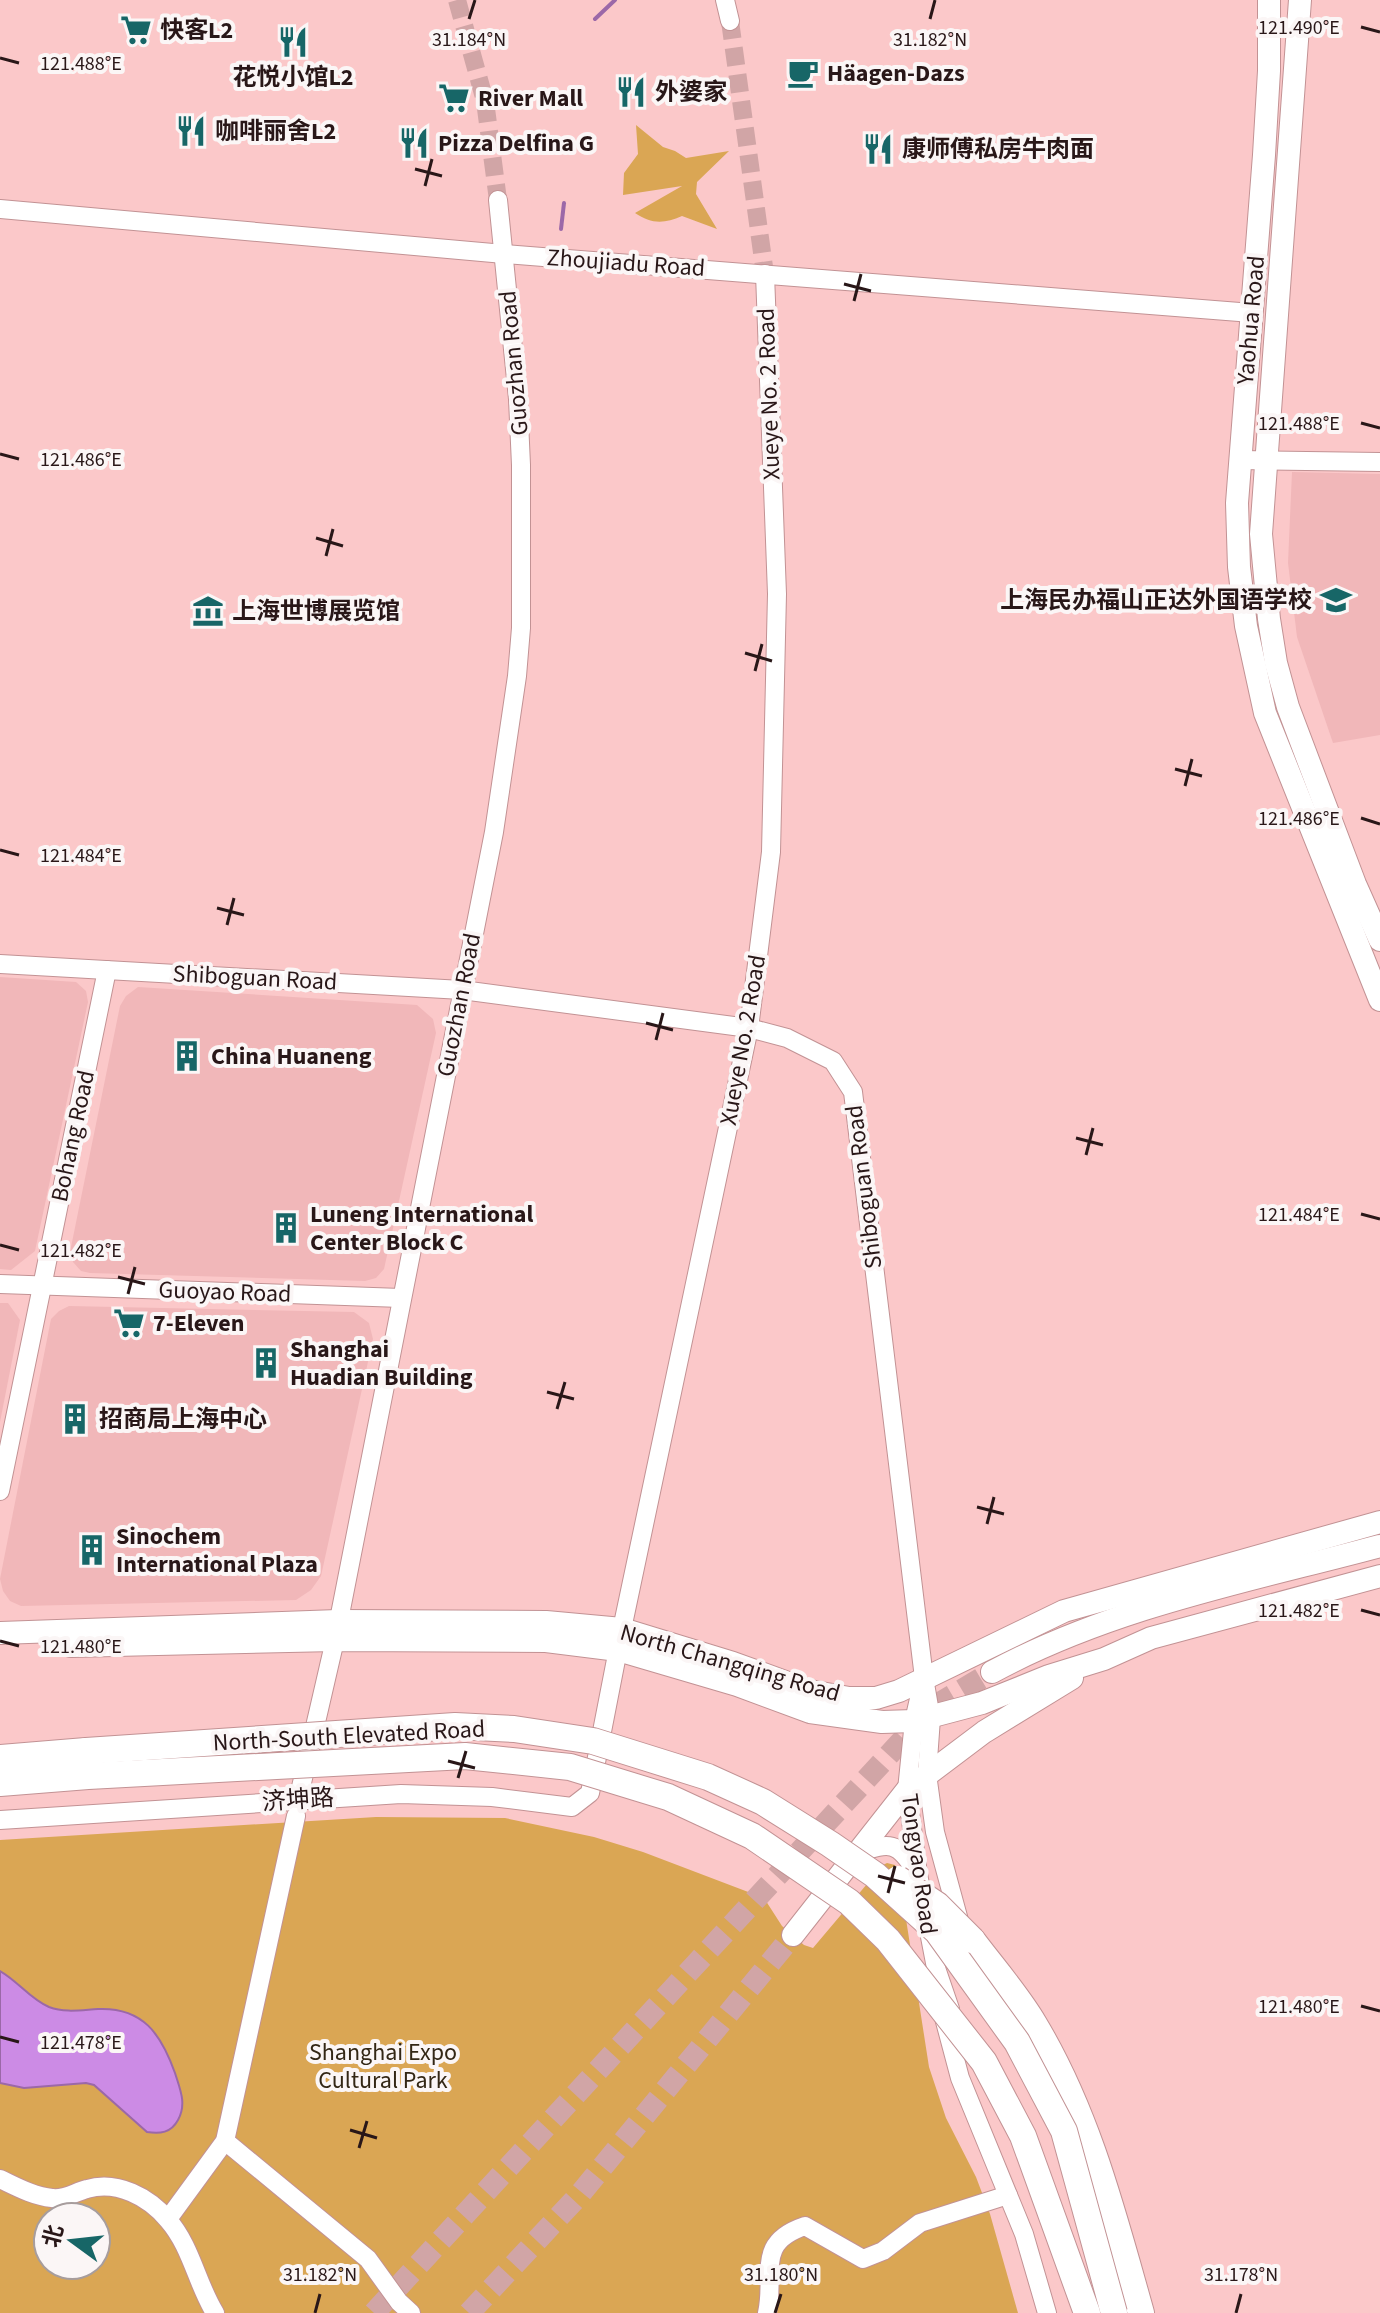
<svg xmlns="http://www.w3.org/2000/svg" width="1380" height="2313" font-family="'Source Sans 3','Noto Sans SC',sans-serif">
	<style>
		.built { fill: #f1b7b9 }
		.green { fill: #daa654; fill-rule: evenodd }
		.water { fill: #cc8be5; stroke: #9b68a8; stroke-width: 2 }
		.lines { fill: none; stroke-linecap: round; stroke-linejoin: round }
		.stream { stroke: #9b68a8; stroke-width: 4 }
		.minor-tunnel { stroke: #d1a5a6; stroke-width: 18; stroke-dasharray: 18 9; stroke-linecap: butt }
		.major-tunnel { stroke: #d1a5a6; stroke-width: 22; stroke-dasharray: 22 11; stroke-linecap: butt }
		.minor-casing { stroke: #c29294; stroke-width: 20 }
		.major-casing { stroke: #c29294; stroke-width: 24 }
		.highway-casing { stroke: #c29294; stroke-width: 28 }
		.minor { stroke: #fff; stroke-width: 18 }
		.major { stroke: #fff; stroke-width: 22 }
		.highway { stroke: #fff; stroke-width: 26 }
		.highway-bridge-casing { stroke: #c29294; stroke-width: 28; stroke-linecap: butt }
		.highway-bridge { stroke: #fff; stroke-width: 26 }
		.ticks { fill: none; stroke: #291718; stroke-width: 3 }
		.labels { text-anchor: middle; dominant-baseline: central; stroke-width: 8; stroke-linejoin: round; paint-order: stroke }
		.poi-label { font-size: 24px; font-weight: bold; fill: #291718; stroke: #fbf6f6; text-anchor: start }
		.street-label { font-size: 24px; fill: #291718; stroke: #fbf6f6 }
		.park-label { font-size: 24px; fill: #332715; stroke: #fbf6f6 }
		.ticks-label { font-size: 20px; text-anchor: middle; fill: #291718; stroke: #fbf6f6; stroke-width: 8; stroke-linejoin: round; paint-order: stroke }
	</style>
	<rect width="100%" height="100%" fill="#fbc8c9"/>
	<!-- built -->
	<g class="built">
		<path d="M1292 472 1380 474V735L1333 743 1297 637 1288 563Z"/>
		<path d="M0 977 76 982 86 991 88 1002 35 1251 11 1270 0 1269Z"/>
		<path d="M138 987 417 1005 433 1019 436 1033 384 1269 376 1278 365 1281 90 1273 81 1271 73 1262 70 1252 120 1006 126 996Z"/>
		<path d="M0 1303H8L20 1320 0 1422Z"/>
		<path d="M69 1306 354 1312 369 1323 373 1339 321 1576 311 1590 296 1600 21 1606 10 1601 3 1591 0 1579 51 1319 59 1311Z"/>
	</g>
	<!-- green -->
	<g class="green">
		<path d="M636 125 663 147 675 151 686 158 729 151 697 182 696 194 717 229 682 216C664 224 651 224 635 213L682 186 623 195 624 173 638 154Z"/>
		<path d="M376 1817 505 1818 594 1837 643 1852 764 1898 782 1926 804 1945 813 1948 883 1865 887 1863 895 1865 899 1874 929 2067 946 2118 976 2177 990 2214 1018 2313H0V1840ZM48 2217H96V2265H48Z"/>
	</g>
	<!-- water -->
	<path class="water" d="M0 1971C18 1981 30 1999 49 2007 65 2013 81 2010 98 2009 143 2007 161 2034 175 2073 180 2089 187 2104 178 2120 171 2133 160 2134 147 2132L94 2085 86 2083 24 2088 0 2083Z"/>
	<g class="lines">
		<!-- stream -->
		<g class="stream">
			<path d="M595 19 615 0"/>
			<path d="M561 229 564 203"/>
		</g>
		<!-- minor-tunnel -->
		<g class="minor-tunnel">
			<path d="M457 0 485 101 498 200"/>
			<path d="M730 21 765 274"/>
		</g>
		<!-- major-tunnel -->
		<g class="major-tunnel">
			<path d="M374 2313 933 1707 992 1672"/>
			<path d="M469 2313 581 2193 793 1935"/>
		</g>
		<defs>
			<g id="minor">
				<path d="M725 0 730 21"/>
				<path d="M0 209 504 254 1252 313"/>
				<path d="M1240 460 1380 462"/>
				<path d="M0 964 462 990 749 1028 787 1038 833 1061 853 1092 924 1678 931 1718 927 1774 935 1832 960 1924"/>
				<path d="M0 1284 401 1298"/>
				<path d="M0 1491 107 970"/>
				<path d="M923 1681 914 1721 907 1790 918 1874 936 1968 950 2009"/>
				<path d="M298 1800 335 1640 494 832 517 676 521 628V465L518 399 498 200"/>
				<path d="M0 1820 401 1794 492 1797 572 1807 590 1793 622 1629 749 1028 771 852 777 594 765 274"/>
				<path d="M859 1852C890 1843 897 1841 915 1870"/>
				<path d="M943 2014 960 2078 1024 2234 1047 2313"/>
				<path d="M225 2141 368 2259 399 2302 411 2313"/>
				<path d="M0 2179C17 2187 33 2196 52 2198 64 2200 75 2192 87 2189 117 2180 149 2197 168 2220 191 2246 197 2284 215 2313"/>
				<path d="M168 2219 225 2141 296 1816"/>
				<path d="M767 2313C776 2274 754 2243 805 2226L863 2259 883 2251 920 2223 1008 2195"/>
			</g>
			<g id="major">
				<path d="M1269 0V71L1264 155 1237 503 1239 567 1246 626 1265 713 1380 1000"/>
				<path d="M1300 0 1261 534 1269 619 1276 663 1288 707 1355 884 1380 940"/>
				<path d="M0 1633 338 1621 546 1622 622 1629 733 1663 810 1691 849 1698H876L899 1691 1064 1611 1380 1522"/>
				<path d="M71 1646 335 1640 546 1641 618 1650 737 1685 810 1712 882 1722 914 1721 982 1703 1049 1676 1104 1659 1151 1638 1380 1576"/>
				<path d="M992 1672C1112 1607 1249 1581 1380 1546"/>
				<path d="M793 1935 907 1790 984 1732 1072 1678"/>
			</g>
			<g id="highway">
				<path d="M0 1758 86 1751"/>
				<path d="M0 1783 88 1776"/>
				<path d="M972 1940C993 1968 1017 1995 1034 2024 1088 2114 1113 2214 1141 2313"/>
			</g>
		</defs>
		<!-- minor casing -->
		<use href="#minor" class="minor-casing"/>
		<!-- major casing -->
		<use href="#major" class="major-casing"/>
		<!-- highway casing -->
		<use href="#highway" class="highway-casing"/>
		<!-- minor -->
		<use href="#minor" class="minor"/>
		<!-- major -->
		<use href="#major" class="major"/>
		<!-- highway -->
		<use href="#highway" class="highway"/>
		<defs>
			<g id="highway-bridge">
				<path d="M86 1751 455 1726 514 1729 593 1741 708 1777 763 1802 830 1844 875 1875 937 1931 1017 2042 1064 2131 1114 2313"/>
				<path d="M88 1776 465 1756 570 1767 668 1797 752 1836 849 1902 888 1940 984 2062 1023 2136 1087 2313"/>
				<path d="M898 1879 937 1905 972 1940"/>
			</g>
		</defs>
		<!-- highway-bridge casing -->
		<use href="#highway-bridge" class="highway-bridge-casing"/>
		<!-- highway-bridge -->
		<use href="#highway-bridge" class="highway-bridge"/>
	</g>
	<!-- ticks -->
	<path class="ticks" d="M469 19 475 0M930 19 935 0M1361 27 1380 32M0 58 19 63M415 169 442 176M425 186 432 159M844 284 871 291M854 301 861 274M1361 423 1380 428M0 454 19 459M316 538 343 546M326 556 333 529M745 653 772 661M755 671 762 644M1175 769 1202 776M1185 786 1192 759M1361 818 1380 824M0 850 19 855M217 908 244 915M227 925 234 898M646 1023 673 1030M656 1040 663 1013M1076 1138 1103 1145M1086 1155 1093 1128M1361 1214 1380 1219M0 1245 19 1250M118 1277 145 1284M128 1294 135 1267M547 1392 574 1399M557 1409 565 1382M977 1507 1004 1514M987 1524 994 1497M1361 1610 1380 1615M0 1641 19 1646M448 1761 475 1768M458 1778 466 1751M878 1876 905 1883M888 1893 895 1866M1361 2006 1380 2011M0 2037 19 2042M350 2130 377 2138M359 2148 367 2121M315 2313 320 2294M775 2313 781 2294M1236 2313 1241 2294"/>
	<!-- icons -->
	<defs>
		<symbol id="supermarket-bare" viewBox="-9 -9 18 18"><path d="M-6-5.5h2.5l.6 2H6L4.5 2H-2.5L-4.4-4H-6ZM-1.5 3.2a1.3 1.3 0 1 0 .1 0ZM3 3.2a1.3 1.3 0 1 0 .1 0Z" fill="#176667" stroke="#fbf6f6" stroke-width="2.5" paint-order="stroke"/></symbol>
		<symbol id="restaurant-bare" viewBox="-9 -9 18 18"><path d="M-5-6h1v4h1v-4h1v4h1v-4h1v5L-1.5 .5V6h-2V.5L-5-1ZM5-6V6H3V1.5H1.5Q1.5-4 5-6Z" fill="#176667" stroke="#fbf6f6" stroke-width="2.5" paint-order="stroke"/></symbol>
		<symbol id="cafe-bare" viewBox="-9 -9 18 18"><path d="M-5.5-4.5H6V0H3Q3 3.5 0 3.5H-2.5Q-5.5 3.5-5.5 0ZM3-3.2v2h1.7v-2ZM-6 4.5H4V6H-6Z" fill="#176667" stroke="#fbf6f6" stroke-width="2.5" paint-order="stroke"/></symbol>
		<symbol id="school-bare" viewBox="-9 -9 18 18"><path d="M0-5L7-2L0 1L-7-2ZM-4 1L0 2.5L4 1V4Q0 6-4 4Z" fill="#176667" stroke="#fbf6f6" stroke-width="2.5" paint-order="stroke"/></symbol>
		<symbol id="museum-bare" viewBox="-9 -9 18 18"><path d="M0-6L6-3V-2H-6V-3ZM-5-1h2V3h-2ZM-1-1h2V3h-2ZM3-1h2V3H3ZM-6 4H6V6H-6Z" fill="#176667" stroke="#fbf6f6" stroke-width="2.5" paint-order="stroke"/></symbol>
		<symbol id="building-bare" viewBox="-9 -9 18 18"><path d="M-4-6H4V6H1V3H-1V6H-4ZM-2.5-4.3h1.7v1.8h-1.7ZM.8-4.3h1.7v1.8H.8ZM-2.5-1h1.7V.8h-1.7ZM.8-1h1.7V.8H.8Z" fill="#176667" stroke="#fbf6f6" stroke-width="2.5" paint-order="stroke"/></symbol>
	</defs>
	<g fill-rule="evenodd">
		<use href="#supermarket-bare" x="114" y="8" width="44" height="44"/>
		<use href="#restaurant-bare" x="271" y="20" width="44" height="44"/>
		<use href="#cafe-bare" x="781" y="51" width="44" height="44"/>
		<use href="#restaurant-bare" x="609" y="70" width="44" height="44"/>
		<use href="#supermarket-bare" x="432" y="76" width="44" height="44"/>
		<use href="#restaurant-bare" x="169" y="109" width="44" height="44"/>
		<use href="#restaurant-bare" x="392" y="121" width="44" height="44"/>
		<use href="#restaurant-bare" x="856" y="127" width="44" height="44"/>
		<use href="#school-bare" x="1314" y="578" width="44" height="44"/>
		<use href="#museum-bare" x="186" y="589" width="44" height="44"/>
		<use href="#building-bare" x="165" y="1034" width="44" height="44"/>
		<use href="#building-bare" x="264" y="1206" width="44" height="44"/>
		<use href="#supermarket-bare" x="107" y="1301" width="44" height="44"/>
		<use href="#building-bare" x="244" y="1341" width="44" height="44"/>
		<use href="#building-bare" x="53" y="1397" width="44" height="44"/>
		<use href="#building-bare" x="70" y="1528" width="44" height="44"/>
	</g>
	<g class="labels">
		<!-- poi labels -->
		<g class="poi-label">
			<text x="160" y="30">快客L2</text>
			<text x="827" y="73">Häagen-Dazs</text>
			<text x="293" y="77" text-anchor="middle">花悦小馆L2</text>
			<text x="655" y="92">外婆家</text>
			<text x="478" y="98">River Mall</text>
			<text x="215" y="131">咖啡丽舍L2</text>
			<text x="438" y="143">Pizza Delfina G</text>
			<text x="902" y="149">康师傅私房牛肉面</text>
			<text x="1312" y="600" text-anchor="end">上海民办福山正达外国语学校</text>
			<text x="232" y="611">上海世博展览馆</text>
			<text x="211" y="1056">China Huaneng</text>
			<text x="310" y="1214">Luneng International<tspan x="310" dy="28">Center Block C</tspan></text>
			<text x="153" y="1323">7-Eleven</text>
			<text x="290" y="1349">Shanghai<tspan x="290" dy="28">Huadian Building</tspan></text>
			<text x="99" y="1419">招商局上海中心</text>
			<text x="116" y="1536">Sinochem<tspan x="116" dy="28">International Plaza</tspan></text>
		</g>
		<!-- street labels -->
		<g class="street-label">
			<text transform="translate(626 263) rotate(4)">Zhoujiadu Road</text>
			<text transform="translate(1251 320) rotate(-85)">Yaohua Road</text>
			<text transform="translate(514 363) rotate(-95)">Guozhan Road</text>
			<text transform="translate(769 394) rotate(-92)">Xueye No. 2 Road</text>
			<text transform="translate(255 978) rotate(3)">Shiboguan Road</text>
			<text transform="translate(459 1005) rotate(-79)">Guozhan Road</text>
			<text transform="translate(743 1040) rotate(-80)">Xueye No. 2 Road</text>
			<text transform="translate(73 1136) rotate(-78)">Bohang Road</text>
			<text transform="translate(864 1187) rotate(-97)">Shiboguan Road</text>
			<text transform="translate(225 1292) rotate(2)">Guoyao Road</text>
			<text transform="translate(730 1663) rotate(16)">North Changqing Road</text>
			<text transform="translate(349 1736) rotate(-3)">North-South Elevated Road</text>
			<text transform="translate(298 1800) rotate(-4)">济坤路</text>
			<text transform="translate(919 1864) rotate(82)">Tongyao Road</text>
		</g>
		<!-- park labels -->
		<g class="park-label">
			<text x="383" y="2052">Shanghai Expo<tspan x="383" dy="28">Cultural Park</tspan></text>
		</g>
	</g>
	<g class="ticks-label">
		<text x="1299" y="34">121.490°E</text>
		<text x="469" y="46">31.184°N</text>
		<text x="930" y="46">31.182°N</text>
		<text x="81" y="70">121.488°E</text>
		<text x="1299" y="430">121.488°E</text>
		<text x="81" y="466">121.486°E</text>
		<text x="1299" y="825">121.486°E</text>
		<text x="81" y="862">121.484°E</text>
		<text x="1299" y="1221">121.484°E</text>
		<text x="81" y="1257">121.482°E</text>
		<text x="1299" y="1617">121.482°E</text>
		<text x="81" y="1653">121.480°E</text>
		<text x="1299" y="2013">121.480°E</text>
		<text x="81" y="2049">121.478°E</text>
		<text x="320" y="2281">31.182°N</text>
		<text x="781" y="2281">31.180°N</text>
		<text x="1241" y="2281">31.178°N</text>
	</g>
	<!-- north arrow -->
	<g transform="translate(72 2241) rotate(285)"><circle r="38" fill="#fbf6f6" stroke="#a79d9d" stroke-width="2"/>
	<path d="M0-6L14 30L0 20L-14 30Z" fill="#176667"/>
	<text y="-12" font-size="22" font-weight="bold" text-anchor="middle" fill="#291718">北</text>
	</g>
</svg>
